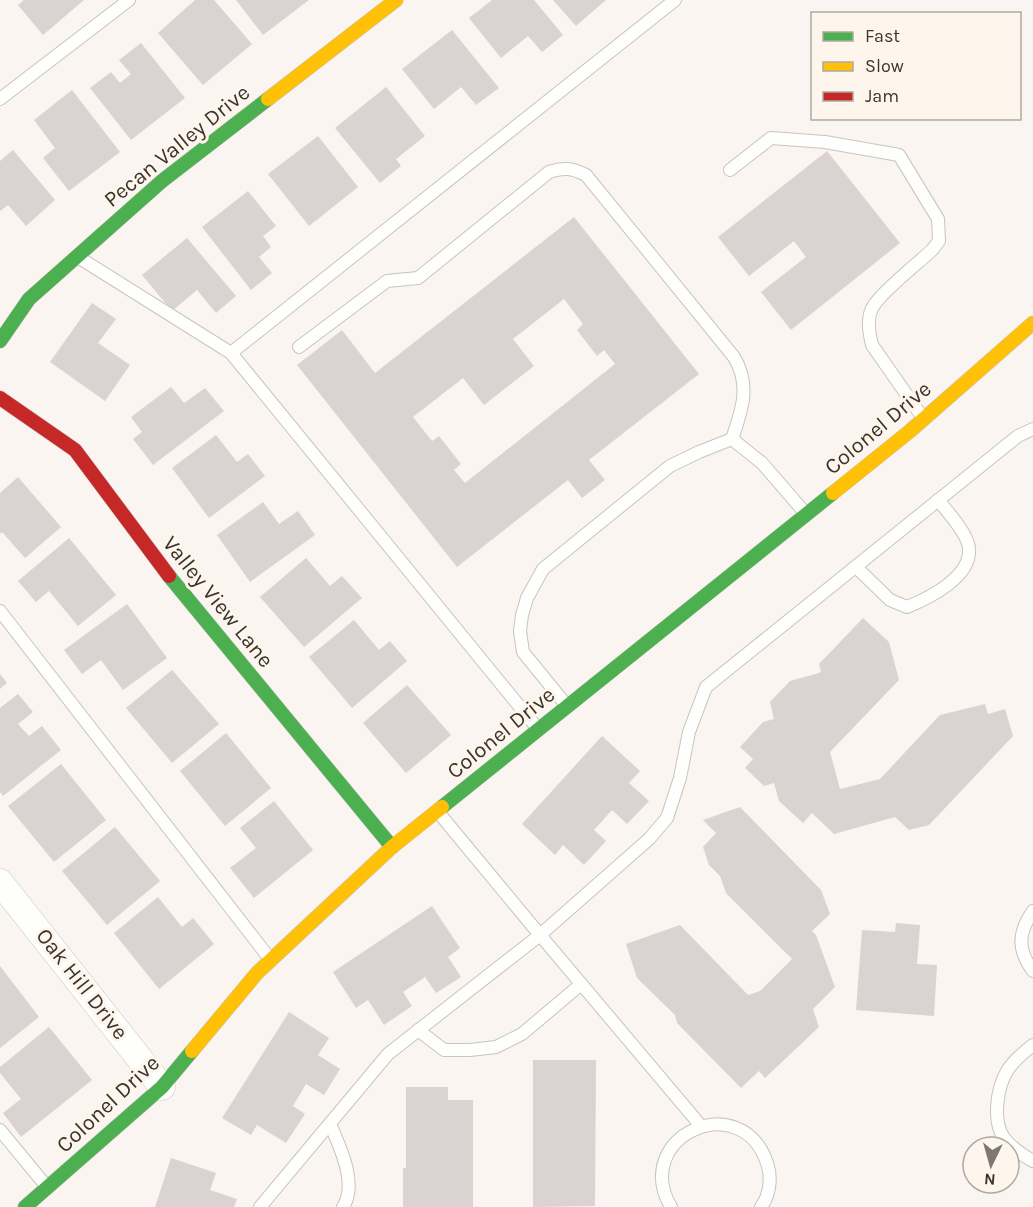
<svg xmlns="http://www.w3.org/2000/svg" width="1033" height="1207" font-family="Karla,sans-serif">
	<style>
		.building { fill: #dad3d1; fill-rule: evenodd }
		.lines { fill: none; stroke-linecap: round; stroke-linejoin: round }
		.lane-casing { stroke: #c8c4bf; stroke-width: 14 }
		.street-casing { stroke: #c8c4bf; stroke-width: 27 }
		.fast-casing { stroke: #c8c4bf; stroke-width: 15 }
		.slow-casing { stroke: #c8c4bf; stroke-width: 15 }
		.jam-casing { stroke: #c8c4bf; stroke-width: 15 }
		.lane { stroke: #fefefd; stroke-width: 12 }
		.street { stroke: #fefefd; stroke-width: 26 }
		.fast { stroke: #4caf50; stroke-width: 14 }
		.slow { stroke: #ffc107; stroke-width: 14 }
		.jam { stroke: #c62828; stroke-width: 14 }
		.labels { text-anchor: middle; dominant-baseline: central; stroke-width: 6; stroke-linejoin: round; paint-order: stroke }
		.street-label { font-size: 22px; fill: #39352e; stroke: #fef6ec }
	</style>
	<rect width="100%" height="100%" fill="#faf5f0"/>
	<!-- building -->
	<g class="building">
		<path d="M24 0H84L43 35 18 5Z"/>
		<path d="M195 0H214L252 44 203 85 158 33Z"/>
		<path d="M236 0H309L263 35Z"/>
		<path d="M492 0H534L563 35 542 52 528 36 501 58 469 18Z"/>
		<path d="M553 0H606L576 26Z"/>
		<path d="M452 30 499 88 476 105 461 87 434 109 402 69Z"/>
		<path d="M141 43 185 98 131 140 90 88 111 72 120 83 131 74 119 60Z"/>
		<path d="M386 87 425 136 396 159 401 166 380 183 335 128Z"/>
		<path d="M72 90 120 152 69 191 43 158 55 148 34 120Z"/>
		<path d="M318 136 358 187 309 226 268 174Z"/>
		<path d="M13 150 55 200 26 226 8 205 0 211V161Z"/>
		<path d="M827 151 900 243 791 330 761 292 806 257 794 241 749 276 718 237Z"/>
		<path d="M248 191 276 226 263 236 271 247 259 257 272 273 251 290 202 227Z"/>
		<path d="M574 217 699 374 589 460 605 480 582 498 568 480 457 567 297 365 342 330 375 373ZM564 299 583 324 577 330 597 356 604 350 615 364 465 483 454 470 461 464 439 436 432 441 413 417 463 378 484 405 534 366 513 339Z"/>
		<path d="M187 238 236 296 216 313 197 290 172 311 142 275Z"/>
		<path d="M92 303 116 319 98 343 130 365 105 401 50 362Z"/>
		<path d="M171 387 184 403 205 388 224 411 153 465 133 439 142 432 131 417Z"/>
		<path d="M216 435 237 462 248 454 265 476 209 518 172 468Z"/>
		<path d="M18 477 61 527 25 558 2 532 0 534V493Z"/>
		<path d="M263 502 279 524 298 511 315 535 250 582 217 535Z"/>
		<path d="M69 538 116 595 78 626 49 591 36 602 18 581Z"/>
		<path d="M306 558 330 586 342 576 362 598 304 647 260 597Z"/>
		<path d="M127 604 167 658 123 690 101 660 82 674 64 650Z"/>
		<path d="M863 618 889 642 899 680 830 752 840 789 880 779 940 715 985 704 988 714 1005 709 1013 736 929 825 909 830 895 817 834 834 812 813 803 823 779 801 774 783 764 786 745 768 753 759 740 747 763 722 774 719 770 702 790 681 819 673 821 671 819 664Z"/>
		<path d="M354 620 379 650 390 641 407 661 352 708 309 657Z"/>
		<path d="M172 670 219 724 172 763 126 708Z"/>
		<path d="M0 674 7 683 0 689Z"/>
		<path d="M407 685 451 735 406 773 363 723Z"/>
		<path d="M18 694 33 712 18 724 29 736 42 726 61 750 3 796 0 792V708Z"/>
		<path d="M226 733 271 788 225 826 180 771Z"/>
		<path d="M602 736 640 771 629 783 649 801 627 824 612 810 594 830 606 841 584 865 563 845 555 855 522 824Z"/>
		<path d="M61 764 106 820 54 862 8 806Z"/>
		<path d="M274 801 313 850 254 898 230 868 256 848 240 828Z"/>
		<path d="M740 807 821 890 830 914 812 931 816 935 835 987 813 1009 819 1027 765 1078 759 1071 741 1088 677 1023 675 1015 637 978 626 944 680 925 748 995 760 991 792 959 726 893 720 876 709 865 703 847 716 833 703 820Z"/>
		<path d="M115 827 160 881 107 925 62 871Z"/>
		<path d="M158 897 182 927 193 918 214 944 159 989 114 933Z"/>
		<path d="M432 906 460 948 448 957 461 977 436 993 425 977 403 992 412 1006 384 1025 368 1000 356 1008 333 972Z"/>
		<path d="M896 923 920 925 917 964 937 965 934 1016 856 1010 862 930 895 932Z"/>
		<path d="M0 966 39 1017 0 1048Z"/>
		<path d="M289 1012 329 1038 318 1055 340 1069 324 1095 306 1084 293 1106 305 1114 286 1143 257 1125 251 1135 222 1118Z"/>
		<path d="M49 1027 92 1080 21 1137 3 1113 21 1099 0 1073V1067Z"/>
		<path d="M533 1060H596L595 1206 533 1207Z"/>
		<path d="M406 1087H448V1100H473V1207H403V1168H406Z"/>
		<path d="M171 1158 216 1173 210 1190 237 1199 234 1207H155Z"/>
	</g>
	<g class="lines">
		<defs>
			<g id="lane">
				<path d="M0 99 129 0"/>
				<path d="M730 170 771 138 825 142 899 155 938 219 939 241 932 250C917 264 885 289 874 305 866 317 869 332 872 345L923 418"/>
				<path d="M78 257 231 353 538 729"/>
				<path d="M299 347 387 281 418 278 549 172C564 167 572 168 586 175L734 357C751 385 742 410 732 439"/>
				<path d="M231 353 675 0"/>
				<path d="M856 567 890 600 907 607C929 598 972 577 969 548 968 534 947 511 938 500"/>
				<path d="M0 611 270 959"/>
				<path d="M567 706 523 652 520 631 522 615 527 598 543 569 670 466 699 452 732 439 762 463 806 514"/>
				<path d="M1033 911C1018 933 1017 949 1033 971"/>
				<path d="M418 1030 444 1050H470L496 1047 522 1034 580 985"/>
				<path d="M1033 1045C1024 1052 1013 1061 1007 1071 997 1088 992 1121 1004 1138 1012 1148 1022 1155 1033 1161"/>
				<path d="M330 1124C340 1147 358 1184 343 1207"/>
				<path d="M701 1126 540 935 649 839 667 818 680 778 689 732 706 687 1018 436 1033 429"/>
				<path d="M0 1130 47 1187"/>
				<path d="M260 1207 388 1054 540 935 438 812"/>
				<path d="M671 1207C630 1137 741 1086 767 1163 772 1177 770 1195 761 1207"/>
			</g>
			<path id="street" d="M0 882 162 1087"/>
			<g id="fast">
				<path d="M0 341 29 299 162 181 268 99"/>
				<path d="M169 576 392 847"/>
				<path d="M442 807 833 493"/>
				<path d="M25 1207 162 1087 192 1051"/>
			</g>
			<g id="slow">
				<path d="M268 99 396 0"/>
				<path d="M833 493 910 431 1033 323"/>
				<path d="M192 1051 257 973 392 847 442 807"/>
			</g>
			<path id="jam" d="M0 398 75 450 169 576"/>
		</defs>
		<!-- lane casing -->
		<use href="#lane" class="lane-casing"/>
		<!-- street casing -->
		<use href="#street" class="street-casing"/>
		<!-- fast casing -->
		<use href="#fast" class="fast-casing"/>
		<!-- slow casing -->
		<use href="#slow" class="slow-casing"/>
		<!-- jam casing -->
		<use href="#jam" class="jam-casing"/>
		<!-- lane -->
		<use href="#lane" class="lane"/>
		<!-- street -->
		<use href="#street" class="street"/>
		<!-- fast -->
		<use href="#fast" class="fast"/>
		<!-- slow -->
		<use href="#slow" class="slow"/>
		<!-- jam -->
		<use href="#jam" class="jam"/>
	</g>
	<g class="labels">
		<!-- street labels -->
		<g class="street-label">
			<text transform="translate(177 146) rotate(-39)">Pecan Valley Drive</text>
			<text transform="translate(878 428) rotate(-40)">Colonel Drive</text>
			<text transform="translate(218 602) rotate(51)">Valley View Lane</text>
			<text transform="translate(501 733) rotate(-39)">Colonel Drive</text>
			<text transform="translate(82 984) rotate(52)">Oak Hill Drive</text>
			<text transform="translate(108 1104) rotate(-43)">Colonel Drive</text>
		</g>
	</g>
	<!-- legend -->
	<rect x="811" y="12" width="210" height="108" fill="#fef6ec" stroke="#afa9a0" stroke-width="1.5"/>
	<rect x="823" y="32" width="30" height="9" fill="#4caf50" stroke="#afa9a0" stroke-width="1.5"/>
	<text x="865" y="42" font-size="18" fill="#39352e">Fast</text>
	<rect x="823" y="62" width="30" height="9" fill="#ffc107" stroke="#afa9a0" stroke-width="1.5"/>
	<text x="865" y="72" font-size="18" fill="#39352e">Slow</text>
	<rect x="823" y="92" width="30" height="9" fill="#c62828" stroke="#afa9a0" stroke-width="1.5"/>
	<text x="865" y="102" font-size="18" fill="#39352e">Jam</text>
	<!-- north arrow -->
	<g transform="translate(991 1165) rotate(185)"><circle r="28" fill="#fef6ec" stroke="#afa9a0" stroke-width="1.5"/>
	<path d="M0-4.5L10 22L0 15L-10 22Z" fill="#7d7872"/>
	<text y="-9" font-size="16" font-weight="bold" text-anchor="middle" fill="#39352e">N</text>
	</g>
</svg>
